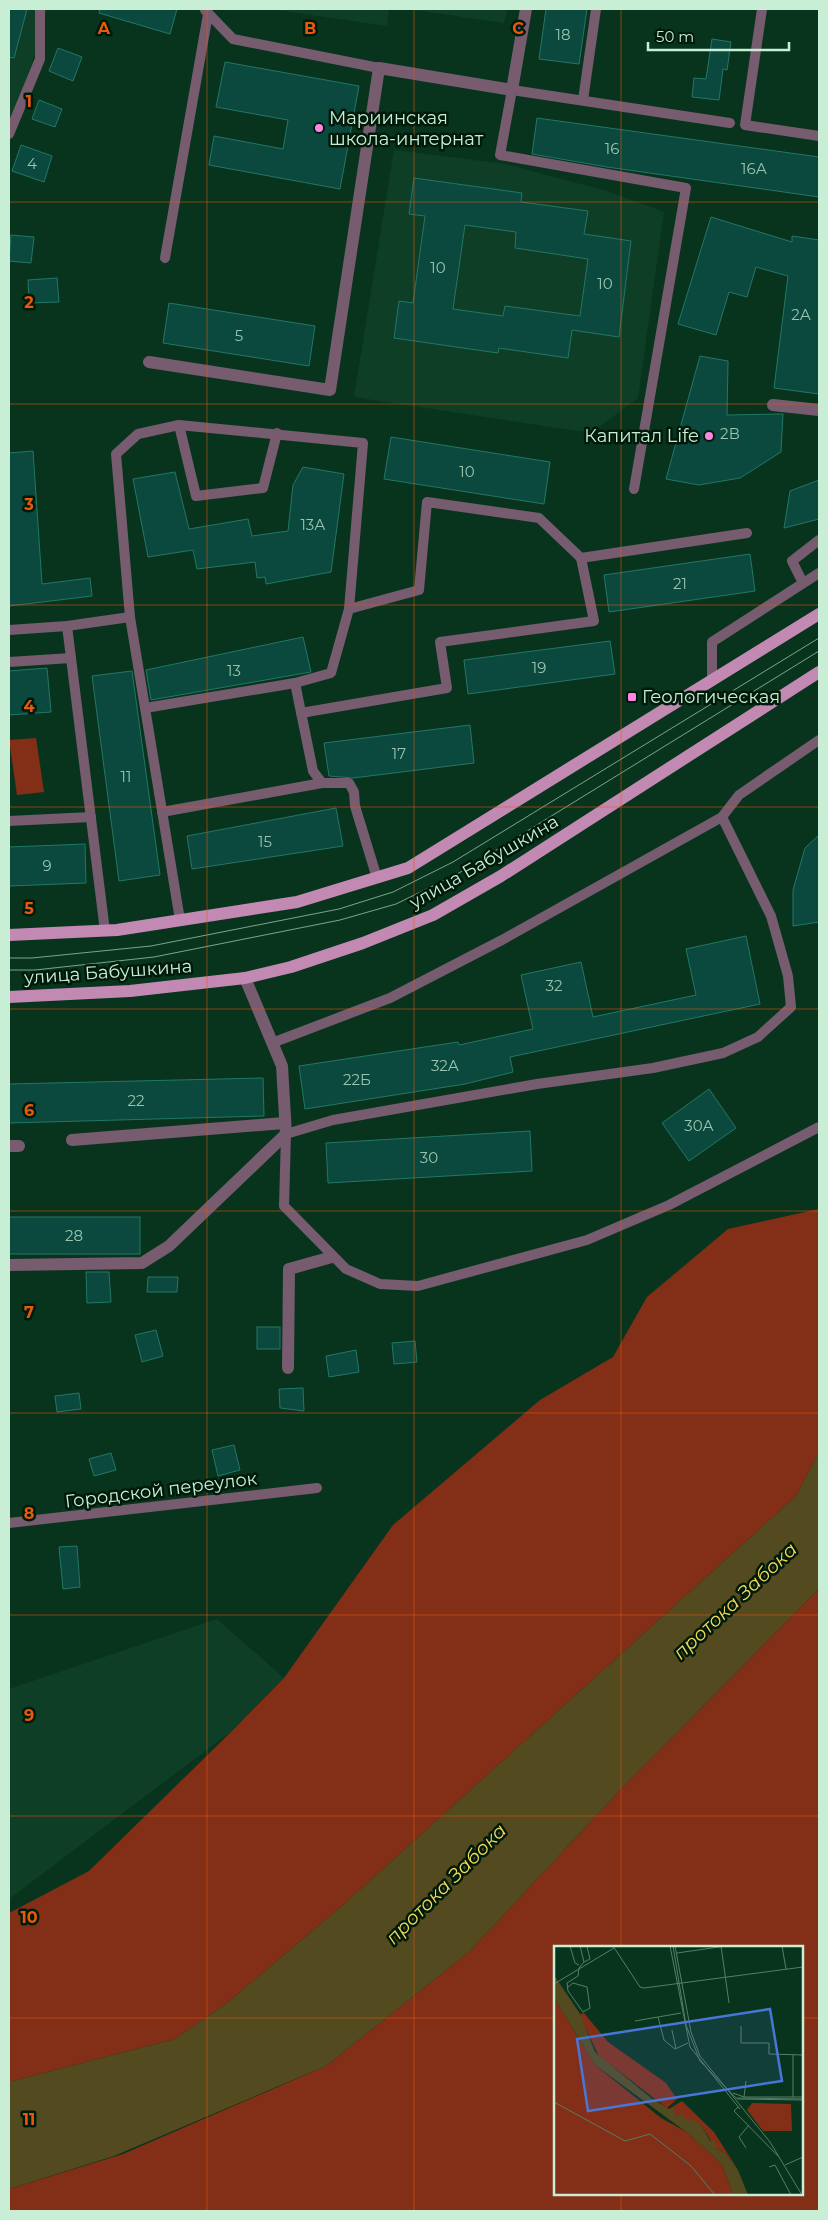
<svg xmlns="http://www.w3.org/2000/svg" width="828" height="2220" font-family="Montserrat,sans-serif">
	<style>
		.built { fill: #0e3f26 }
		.green { fill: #832e16; fill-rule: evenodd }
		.water { fill: #544a1f }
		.building { fill: #0b483d; stroke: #237766; fill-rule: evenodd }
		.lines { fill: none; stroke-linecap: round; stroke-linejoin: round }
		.service { stroke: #775b6f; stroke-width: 10 }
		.minor { stroke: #775b6f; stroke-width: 12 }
		.primary { stroke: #c28ab3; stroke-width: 12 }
		.tram { stroke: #7ba48c; stroke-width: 1 }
		.grid { fill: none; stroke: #e8590c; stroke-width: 1; stroke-opacity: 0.55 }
		.poi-dot { fill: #fd86e2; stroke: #001a0a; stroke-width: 2 }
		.labels { text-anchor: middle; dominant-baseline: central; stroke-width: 5; stroke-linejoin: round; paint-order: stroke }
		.number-label { font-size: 15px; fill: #99c4af }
		.poi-label { font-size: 18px; fill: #c8eed5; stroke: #001a0a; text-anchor: start }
		.street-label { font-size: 18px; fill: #c8eed5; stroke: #001a0a }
		.water-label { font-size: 19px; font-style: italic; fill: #f6d958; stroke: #001a0a }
		.inset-road { fill: none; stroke: #557e67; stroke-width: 1 }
		.view { fill: #4876d7; fill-opacity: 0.15; stroke: #4876d7; stroke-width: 2.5 }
		.inset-edge { fill: none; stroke: #c8eed5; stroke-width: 2.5 }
		.grid-label { font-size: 16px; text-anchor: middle; font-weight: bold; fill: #e8590c; stroke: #001a0a; stroke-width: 5; stroke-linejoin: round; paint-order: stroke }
	</style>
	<rect width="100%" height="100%" fill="#08341e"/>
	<!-- built -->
	<g class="built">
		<path d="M9 9H47L9 145Z"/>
		<path d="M270 9H389L387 26Z"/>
		<path d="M408 9H507L504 23Z"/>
		<path d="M394 150 505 164 607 191 664 212 638 398 591 433 354 397Z"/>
		<path d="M217 1619 284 1678 233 1730 9 1899V1689Z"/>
	</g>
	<!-- green -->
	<g class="green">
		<path d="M36 738 44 792 17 795 9 740Z"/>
		<path d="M819 1209V1452L796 1496 343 1905 227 2003 175 2039 9 2082V1913L89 1871 233 1730 284 1678 393 1525 540 1400 613 1357 647 1297 728 1229Z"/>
		<path d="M819 1589V2211H9V2189L123 2154 326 2066 469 1952 623 1787ZM556 1948H802V2194H556Z"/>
	</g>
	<!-- water -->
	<path class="water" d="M819 1452V1589L623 1787 469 1952 326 2066 114 2156 9 2189V2082L175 2039 227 2003 343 1905 796 1496Z"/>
	<!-- building -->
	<g class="building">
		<path d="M9 9H27L14 58 9 57Z"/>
		<path d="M100 9H177L170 34 99 13Z"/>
		<path d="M546 9H587L579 64 539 59Z"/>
		<path d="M712 39 731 42 727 70 723 69 719 100 692 97 694 78 706 79Z"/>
		<path d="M58 48 82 57 73 81 49 71Z"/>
		<path d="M225 62 359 86 340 189 209 165 214 136 283 149 288 120 216 107Z"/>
		<path d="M39 100 62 109 55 127 32 119Z"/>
		<path d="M537 118 819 157V197L607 167 532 154Z"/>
		<path d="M21 145 52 156 44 182 12 171Z"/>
		<path d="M414 178 522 193 521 202 588 211 584 234 631 241 619 337 572 330 568 358 499 348 498 353 394 338 399 301 413 303 425 216 409 214ZM465 225 516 232 515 248 588 259 580 316 505 306 503 316 453 309Z"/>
		<path d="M711 217 792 242V236L819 240V394L774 388 788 276 756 267 747 297 729 292 716 335 678 324Z"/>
		<path d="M11 235 34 237 31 263 9 261Z"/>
		<path d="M57 278 59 302 29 303 28 280Z"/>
		<path d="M169 303 315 326 309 366 163 343Z"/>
		<path d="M700 356 728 361 727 415 783 414 781 452 740 478 699 485 666 479Z"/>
		<path d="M391 437 550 462 544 504 384 479Z"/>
		<path d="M33 451 42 584 90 578 92 596 9 606V453Z"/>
		<path d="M303 467 344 474 331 572 266 584 265 577 257 578 255 562 197 569 193 550 148 557 133 479 175 472 189 529 248 519 252 536 288 531 293 485Z"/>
		<path d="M819 480V519L784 528 790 491Z"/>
		<path d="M750 554 755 591 609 612 604 575Z"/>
		<path d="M303 637 311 672 151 700 146 670Z"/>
		<path d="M610 641 615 674 468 694 464 660Z"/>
		<path d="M47 668 51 712 9 715V671Z"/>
		<path d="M132 671 160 875 119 881 92 676Z"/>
		<path d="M470 725 474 763 353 778 329 776 324 743Z"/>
		<path d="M336 808 343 846 192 869 187 836Z"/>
		<path d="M819 835V922L793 926V890L805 848Z"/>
		<path d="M85 844 86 883 9 886V847Z"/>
		<path d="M746 936 760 1004 510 1057 513 1072 465 1084 305 1109 299 1066 458 1042 459 1045 533 1029 521 975 581 962 593 1017 696 995 686 949Z"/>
		<path d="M263 1078 264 1116 9 1123V1084Z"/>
		<path d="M709 1089 736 1128 689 1161 662 1123Z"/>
		<path d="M530 1131 532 1171 328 1183 326 1143Z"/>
		<rect x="9" y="1217" width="131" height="37"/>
		<path d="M86 1272H109L111 1302 87 1303Z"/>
		<path d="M148 1277H178L177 1292H147Z"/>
		<rect x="257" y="1327" width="23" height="22"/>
		<path d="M156 1330 163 1356 142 1362 135 1335Z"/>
		<path d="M415 1341 417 1362 394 1364 392 1343Z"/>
		<path d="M356 1350 359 1372 329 1377 326 1356Z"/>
		<path d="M303 1388 304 1411 280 1408 279 1389Z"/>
		<path d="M79 1393 81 1409 57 1412 55 1396Z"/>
		<path d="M234 1445 240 1470 218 1476 212 1450Z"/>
		<path d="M111 1453 116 1470 94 1476 89 1459Z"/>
		<path d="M77 1546 80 1587 63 1589 59 1547Z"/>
	</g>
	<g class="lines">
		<!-- service -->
		<g class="service">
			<path d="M762 9 745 125 819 136"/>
			<path d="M205 10 233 39 379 68"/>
			<path d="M583 100 596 9"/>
			<path d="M9 134 40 59V9"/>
			<path d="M165 258 208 14"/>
			<path d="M179 425 196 496 263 488 277 433"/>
			<path d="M634 489 686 188 500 155 512 90 730 123"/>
			<path d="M803 583 792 561 819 540"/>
			<path d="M67 626 105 931"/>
			<path d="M9 630 67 626 130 617"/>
			<path d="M9 662 71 658"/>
			<path d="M712 681V642L819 573"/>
			<path d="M295 683 313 771 322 783H349L354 792 355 806 377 878"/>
			<path d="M145 708 295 683 331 673 349 609 419 590 427 502 539 518 581 558"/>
			<path d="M301 713 447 688 440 642 594 621 581 558 747 533"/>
			<path d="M162 812 322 783"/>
			<path d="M722 817 771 916 788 976 791 1007 758 1037 723 1053 653 1068 537 1084 333 1120 286 1134 284 1206 346 1269 380 1284 418 1286 587 1240 669 1205 819 1127"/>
			<path d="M9 821 91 817"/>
			<path d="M180 920 130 617 116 454 138 434 179 425 363 443 349 609"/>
			<path d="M272 1043 390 998 502 940 722 817 739 795 819 740"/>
			<path d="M9 1523 317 1488"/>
		</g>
		<!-- minor -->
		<g class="minor">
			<path d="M149 362 330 390 379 68 512 90 526 9"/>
			<path d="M773 405 819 410"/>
			<path d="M72 1140 284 1123"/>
			<path d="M9 1146H19"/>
			<path d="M9 1265 142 1263 169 1246 286 1134 282 1066 245 978"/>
			<path d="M288 1368 289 1269 332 1257"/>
		</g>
		<!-- primary -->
		<g class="primary">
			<path d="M9 935 117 930 297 902 408 868 819 614"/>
			<path d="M9 997 130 991 245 978 291 967 363 943 433 915 501 876 819 672"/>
		</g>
		<!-- tram -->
		<g class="tram">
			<path d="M9 958H32L151 946 339 909 393 892 453 862 819 638"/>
			<path d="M9 970H35L154 957 340 920 396 904 459 873 819 651"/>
		</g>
	</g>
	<!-- grid -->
	<path class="grid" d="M207 9V2211M414 9V2211M621 9V1948M9 202H819M9 404H819M9 605H819M9 807H819M9 1009H819M9 1211H819M9 1413H819M9 1615H819M9 1816H819M9 2018H556M802 2018H819M621 2194V2211"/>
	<!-- markers -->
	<g class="poi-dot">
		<circle cx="319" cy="128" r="5"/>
		<circle cx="709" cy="436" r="5"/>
		<rect x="627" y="692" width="10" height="10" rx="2.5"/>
	</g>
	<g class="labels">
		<!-- number labels -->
		<g class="number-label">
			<text x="563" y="34">18</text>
			<text x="612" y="148">16</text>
			<text x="32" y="163">4</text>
			<text x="754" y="168">16А</text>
			<text x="438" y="267">10</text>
			<text x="605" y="283">10</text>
			<text x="801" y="314">2А</text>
			<text x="239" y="335">5</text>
			<text x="730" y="433">2В</text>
			<text x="467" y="471">10</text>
			<text x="313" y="524">13А</text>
			<text x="680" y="583">21</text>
			<text x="539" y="667">19</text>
			<text x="234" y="670">13</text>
			<text x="399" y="753">17</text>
			<text x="126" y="776">11</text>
			<text x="265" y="841">15</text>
			<text x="47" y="865">9</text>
			<text x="554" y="985">32</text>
			<text x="445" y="1065">32А</text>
			<text x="357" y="1079">22Б</text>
			<text x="136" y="1100">22</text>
			<text x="699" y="1125">30А</text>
			<text x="429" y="1157">30</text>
			<text x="74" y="1235">28</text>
		</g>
		<!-- poi labels -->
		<g class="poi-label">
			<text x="329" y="118">Мариинская<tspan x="329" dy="21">школа-интернат</tspan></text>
			<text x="699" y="436" text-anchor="end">Капитал Life</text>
			<text x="642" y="697">Геологическая</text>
		</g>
		<!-- street labels -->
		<g class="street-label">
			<text transform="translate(484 862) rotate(-30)">улица Бабушкина</text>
			<text transform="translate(108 972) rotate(-4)">улица Бабушкина</text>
			<text transform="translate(161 1490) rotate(-7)">Городской переулок</text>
		</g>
		<!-- water labels -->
		<g class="water-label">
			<text transform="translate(735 1601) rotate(-43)">протока Забока</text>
			<text transform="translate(446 1884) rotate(-45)">протока Забока</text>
		</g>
	</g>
	<!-- overview -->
	<g transform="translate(554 1946)">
		<rect width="249" height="249" fill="#08341e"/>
		<path d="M0 52 41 119 107 172 131 185 168 218 179 249H0ZM30 67 54 96 112 137 123 153 113 162 45 110 27 73 26 68ZM128 155 160 186 184 224 171 207 161 202 148 180 121 171 115 163ZM198 157 237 158 238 185H209L193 164Z" fill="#832e16"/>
		<path d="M0 29 26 68 41 106 97 152 115 163 120 162 122 172 127 167 133 174H139L148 180 156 195H161V202L171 207 184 224 194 249H179L168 218 131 185 41 119 0 52Z" fill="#544a1f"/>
		<path class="inset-road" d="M16 0 21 17 25 19M59 0 86 41 90 42 249 21M116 0 136 101 186 163M119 0 132 79 146 115 182 152 249 153M121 0 137 86 146 110 216 196 248 249M167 0 175 57M228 0 232 23M123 7 172 0M30 16 36 13 33 1M25 22 30 16 26 0M0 38 60 2M14 41 19 37 33 41 36 62 29 66 14 45 13 37 24 30 25 22M104 71 110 94 121 103 134 97M81 75 127 67M187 80V97H215V108L249 109M118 84 122 103M239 109V151M179 147 190 151H249M190 151 192 135M183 153 249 154M0 156 71 195 96 188 137 220 161 249M184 161 180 165 225 211M192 202 185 191 195 179M231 219 249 211M215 221 221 219 237 249"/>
		<path class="view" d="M216 63 228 135 34 165 23 93Z"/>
		<rect width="249" height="249" class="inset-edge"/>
	</g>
	<g class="grid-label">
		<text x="104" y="34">A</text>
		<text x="310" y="34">B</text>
		<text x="518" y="34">C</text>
		<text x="29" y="107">1</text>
		<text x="29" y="308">2</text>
		<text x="29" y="510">3</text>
		<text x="29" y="712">4</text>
		<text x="29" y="914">5</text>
		<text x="29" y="1116">6</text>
		<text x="29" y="1318">7</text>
		<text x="29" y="1519">8</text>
		<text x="29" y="1721">9</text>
		<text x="29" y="1923">10</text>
		<text x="29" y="2125">11</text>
	</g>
	<!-- border -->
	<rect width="828" height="2220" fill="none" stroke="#c8eed5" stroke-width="20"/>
	<!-- scale -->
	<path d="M648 42v8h141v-8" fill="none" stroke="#c8eed5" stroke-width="2.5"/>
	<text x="656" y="42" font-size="15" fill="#c8eed5" stroke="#001a0a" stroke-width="4" paint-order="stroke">50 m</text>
</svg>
